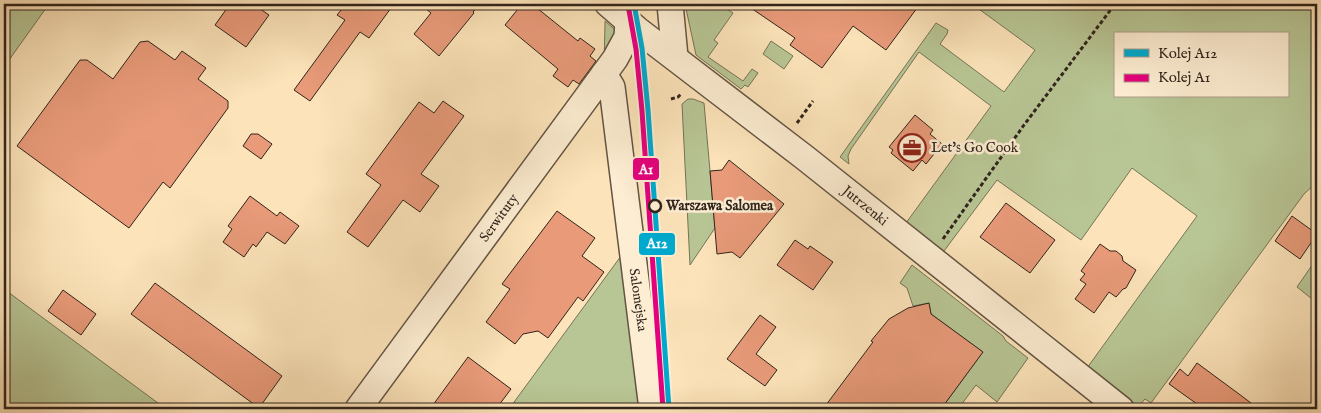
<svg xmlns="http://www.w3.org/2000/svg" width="1321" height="413" font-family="'IM FELL English',serif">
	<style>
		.green { fill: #b8c594; stroke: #747458; fill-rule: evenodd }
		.building { fill: #e89a79; stroke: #30241c }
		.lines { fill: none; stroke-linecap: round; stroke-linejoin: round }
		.street-casing { stroke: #635443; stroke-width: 28 }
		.path { stroke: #30241c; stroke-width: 3; stroke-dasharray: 4 2.5; stroke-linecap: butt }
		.street { stroke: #fdedd2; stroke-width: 25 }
		.rail-1-casing { stroke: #fdedd2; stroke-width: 9 }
		.rail-2-casing { stroke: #fdedd2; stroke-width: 9 }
		.rail-1 { stroke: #00a9ce; stroke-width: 5 }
		.rail-2 { stroke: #e5007d; stroke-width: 5 }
		.stop-dot { fill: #fdedd2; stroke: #30241c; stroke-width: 2.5 }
		.labels { text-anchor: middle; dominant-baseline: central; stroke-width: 5; stroke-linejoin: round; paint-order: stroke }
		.poi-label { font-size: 14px; fill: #30241c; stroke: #fdedd2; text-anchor: start }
		.stop-label { font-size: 14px; font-weight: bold; fill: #30241c; stroke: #fdedd2; text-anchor: start }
		.street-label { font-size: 14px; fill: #30241c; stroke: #fdedd2 }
		.line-badge { stroke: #fdedd2; stroke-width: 2 }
		.badge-label { font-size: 14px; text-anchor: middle; font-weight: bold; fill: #fff }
	</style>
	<rect width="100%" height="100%" fill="#fce3b9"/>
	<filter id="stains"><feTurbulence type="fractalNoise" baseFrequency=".004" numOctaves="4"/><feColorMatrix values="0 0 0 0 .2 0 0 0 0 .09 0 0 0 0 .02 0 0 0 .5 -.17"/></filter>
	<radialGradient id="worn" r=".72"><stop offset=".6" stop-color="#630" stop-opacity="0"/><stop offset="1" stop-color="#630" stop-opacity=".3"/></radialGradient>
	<!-- green -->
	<g class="green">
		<path d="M4 4H49L4 67Z"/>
		<path d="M685 4H719L733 13 714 40 718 43 708 57 743 81 752 69 758 73 748 87 745 85 741 89 696 55Z"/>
		<path d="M972 4H1317V182L1304 194 1151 403 1145 399 1138 407 1087 368 1197 216 1132 168 1081 240 997 180 944 251 906 223 991 106 919 52 851 149 848 156 849 164 840 157 936 23 948 30 947 34 940 44 1004 92 1035 50ZM1115 34H1287V96H1115Z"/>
		<path d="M605 21 620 34 604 66 605 24Z"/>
		<path d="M771 41 793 56 784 69 763 54Z"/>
		<path d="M688 99H693L704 103 715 228 690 265 682 104Z"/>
		<path d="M621 256 642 409H509Z"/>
		<path d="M1317 258V303L1297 287Z"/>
		<path d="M912 265 1003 336 1006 341 1028 358 997 402 976 385 958 409H941L983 352 931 314 929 303 913 306 907 288 900 283Z"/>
		<path d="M4 290 8 292 166 409H4Z"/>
	</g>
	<!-- building -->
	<g class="building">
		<path d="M230 4H253L269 15 246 47 215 25Z"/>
		<path d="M346 4H394L369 38 360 32 310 101 294 90 345 20 337 15Z"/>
		<path d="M420 4H480L473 12 474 13 439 56 414 34 431 13Z"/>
		<path d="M522 4H532L578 41 580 38 595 49 590 56 596 61 579 84 573 80 568 87 553 76 558 69 505 25Z"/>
		<path d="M745 4H920L886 50 853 26 822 68 790 45 795 38Z"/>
		<path d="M148 41 175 60 182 51 206 68 198 79 228 101V108L170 188 163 182 129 228 17 146 80 60H87L113 79 140 42Z"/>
		<path d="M443 101 464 116 421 174 439 186 420 212 403 200 368 247 347 232 381 185 366 174 419 102 434 113Z"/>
		<path d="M915 115 933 130 930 134 942 144 926 164 922 160 913 171 891 153 893 150 889 147Z"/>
		<path d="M251 134H258L272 144 261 159 243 146Z"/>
		<path d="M729 160 784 204 740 258 732 252 717 254 710 171 722 170Z"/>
		<path d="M250 196 277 216 280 212 299 226 285 244 267 232 256 247 253 244 244 257 223 242 232 229 228 226Z"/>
		<path d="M1006 203 1055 240 1030 273 980 237Z"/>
		<path d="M557 211 595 238 582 256 604 272 583 301 578 297 548 338 538 331 523 334 515 344 486 322 510 289 502 284Z"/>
		<path d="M1292 216 1317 234 1300 259 1275 241Z"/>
		<path d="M795 240 808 249 810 246 833 262 813 290 777 265Z"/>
		<path d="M1100 244 1110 251H1116L1122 256 1123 261 1136 270 1126 288 1123 289 1116 297 1109 292 1094 313 1075 299 1086 284 1080 280 1085 274 1081 271Z"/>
		<path d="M155 283 282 376 259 408 131 314Z"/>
		<path d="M63 290 96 314 81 335 48 311Z"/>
		<path d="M929 303 931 314 983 352 941 409H823L873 342 871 341 889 319 908 308Z"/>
		<path d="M760 315 776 327 756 354 777 370 765 386 727 359Z"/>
		<path d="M468 357 511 389 496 409H430Z"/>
		<path d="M1197 363 1239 394 1259 409H1204L1169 384 1180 369 1188 376Z"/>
	</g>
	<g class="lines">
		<defs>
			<g id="street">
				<path d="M608 4 638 30 804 157 1121 409"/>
				<path d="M670 4 675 57"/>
				<path d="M604 74 612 87 652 409"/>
				<path d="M358 409 615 59 627 37 628 21"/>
			</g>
		</defs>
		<!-- street casing -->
		<use href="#street" class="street-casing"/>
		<!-- path -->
		<g class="path">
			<path d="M671 99 678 97 682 93"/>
			<path d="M797 123 813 101"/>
			<path d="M943 239 1024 125 1115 4"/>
		</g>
		<!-- street -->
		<use href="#street" class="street"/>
		<defs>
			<path id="rail-1" d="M634 4 642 48 648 110 669 409"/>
			<path id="rail-2" d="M628 5 636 49 642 111 663 409"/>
		</defs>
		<!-- rail-1 casing -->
		<use href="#rail-1" class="rail-1-casing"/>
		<!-- rail-2 casing -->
		<use href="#rail-2" class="rail-2-casing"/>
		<!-- rail-1 -->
		<use href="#rail-1" class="rail-1"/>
		<!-- rail-2 -->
		<use href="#rail-2" class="rail-2"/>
	</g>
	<!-- icons -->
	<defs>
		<symbol id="office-ring" viewBox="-11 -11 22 22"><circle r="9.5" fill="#fdedd2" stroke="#8f2418" stroke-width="1.5"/><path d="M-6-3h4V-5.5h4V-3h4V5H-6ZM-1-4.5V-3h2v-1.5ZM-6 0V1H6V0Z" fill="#8f2418"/></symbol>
	</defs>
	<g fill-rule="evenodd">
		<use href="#office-ring" x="896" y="132" width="32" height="32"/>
	</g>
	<!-- markers -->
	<circle class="stop-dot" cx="655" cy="206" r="6"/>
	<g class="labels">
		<!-- poi labels -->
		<g class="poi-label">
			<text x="931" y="148">Let's Go Cook</text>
		</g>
		<!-- stop labels -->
		<g class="stop-label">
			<text x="666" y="206">Warszawa Salomea</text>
		</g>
		<!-- street labels -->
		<g class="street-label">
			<text transform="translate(865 206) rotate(39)">Jutrzenki</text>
			<text transform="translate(499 218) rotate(-54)">Serwituty</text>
			<text transform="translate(638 300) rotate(82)">Salomejska</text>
		</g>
	</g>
	<g class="line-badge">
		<rect x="632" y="157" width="28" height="24" rx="5" fill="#e5007d"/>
		<rect x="638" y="232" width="38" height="24" rx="5" fill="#00a9ce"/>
	</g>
	<g class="badge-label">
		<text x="646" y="174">A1</text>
		<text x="657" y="248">A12</text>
	</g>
	<!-- margin -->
	<rect width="1321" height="413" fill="none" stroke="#fce3b9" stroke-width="20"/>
	<rect x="5" y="5" width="1311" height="403" fill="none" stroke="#30241c" stroke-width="2.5"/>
	<rect x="10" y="10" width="1301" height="393" fill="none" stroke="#30241c"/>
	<!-- legend -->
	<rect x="1114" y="32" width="175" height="65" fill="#fdedd2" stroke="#ab9d89"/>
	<rect x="1124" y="49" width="25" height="8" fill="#00a9ce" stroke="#ab9d89"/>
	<text x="1158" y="58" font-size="15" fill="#30241c">Kolej A12</text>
	<rect x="1124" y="74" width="25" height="8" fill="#e5007d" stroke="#ab9d89"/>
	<text x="1158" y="82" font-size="15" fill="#30241c">Kolej A1</text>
	<rect width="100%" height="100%" filter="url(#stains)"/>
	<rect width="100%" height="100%" fill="url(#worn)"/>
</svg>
